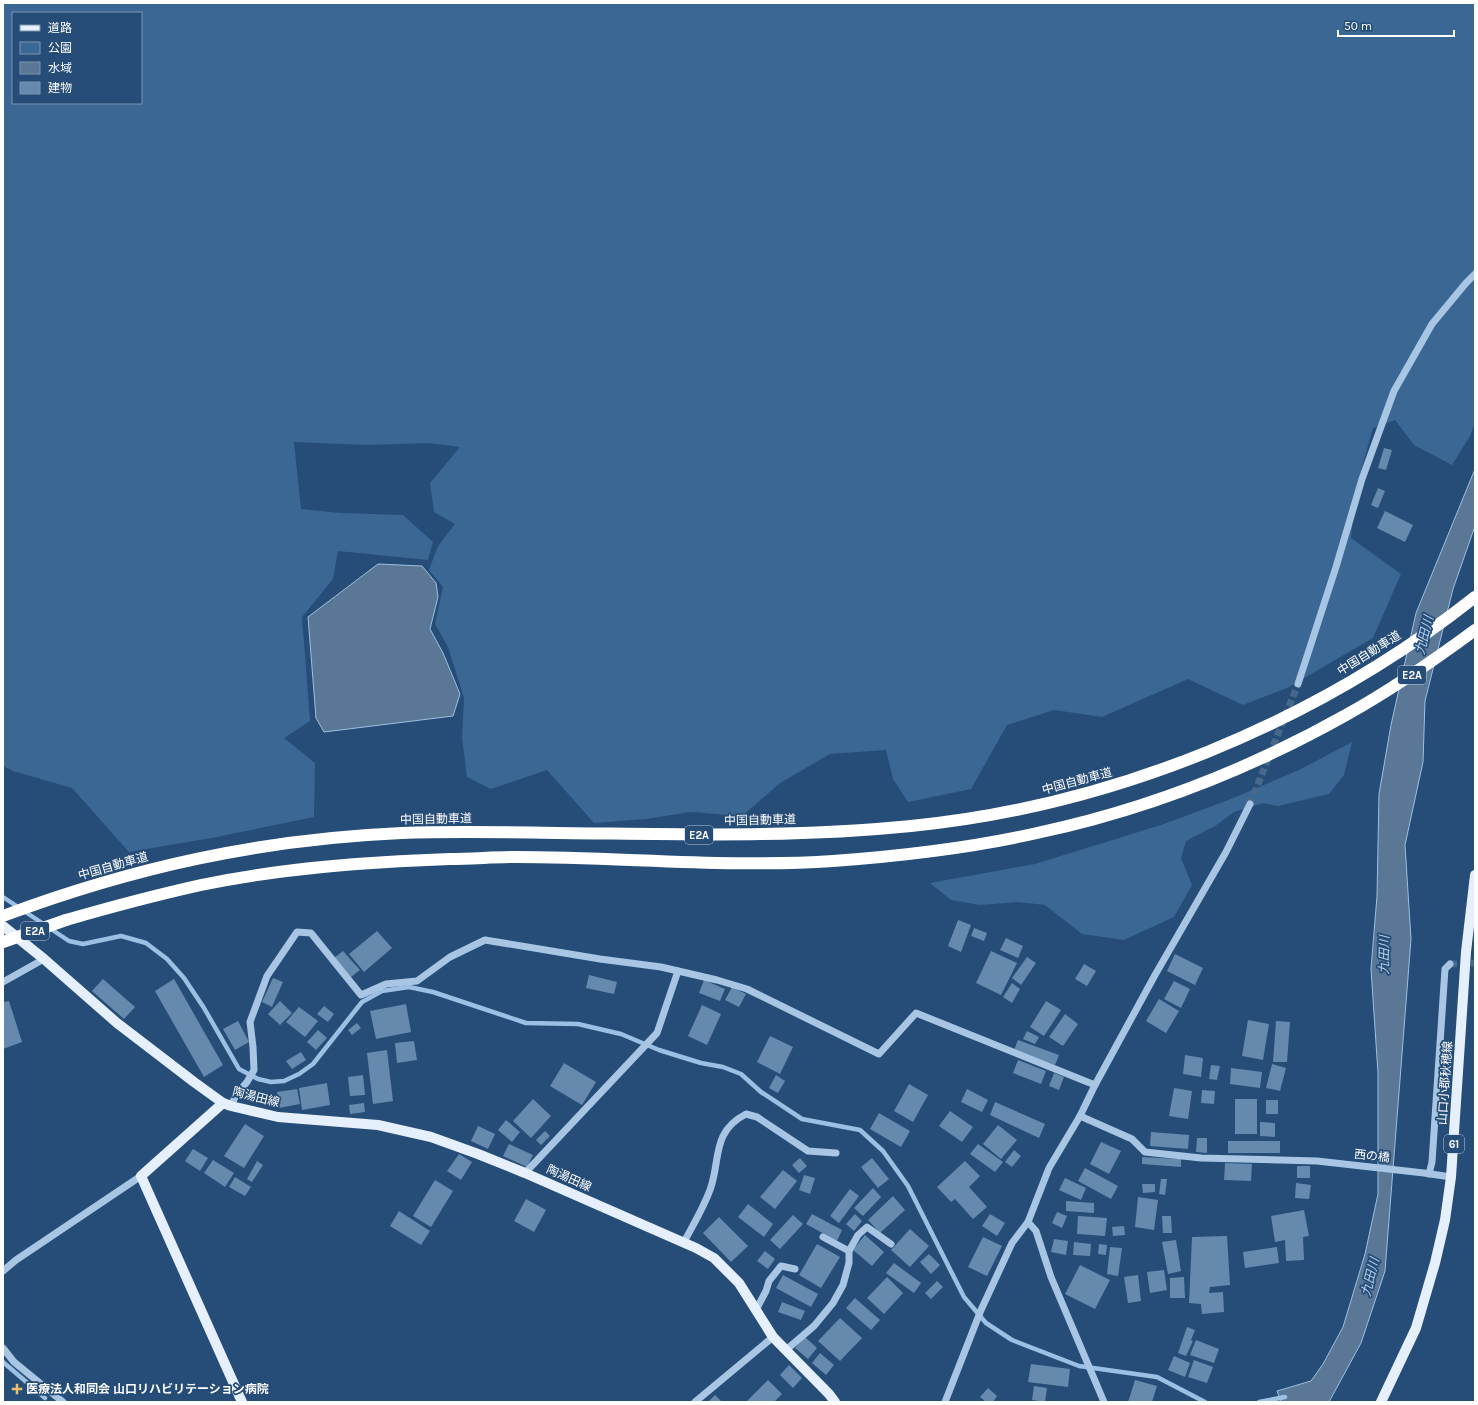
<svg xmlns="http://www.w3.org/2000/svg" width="1478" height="1405" font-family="Karla,'Noto Sans JP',sans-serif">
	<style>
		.green { fill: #3a6794; fill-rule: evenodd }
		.water { fill: #5a7796; stroke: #9cc0e3 }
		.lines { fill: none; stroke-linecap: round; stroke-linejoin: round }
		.stream { stroke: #9cc0e3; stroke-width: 4.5 }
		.building { fill: #6689ae }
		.minor-tunnel { stroke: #47688b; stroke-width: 7; stroke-dasharray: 7 3.5; stroke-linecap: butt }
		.minor { stroke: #a8c5e3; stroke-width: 7 }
		.major { stroke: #e6f0fc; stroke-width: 10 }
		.highway { stroke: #fff; stroke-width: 12 }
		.highway-bridge { stroke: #fff; stroke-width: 12 }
		.poi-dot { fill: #ebc16d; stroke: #264d77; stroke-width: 1.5 }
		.labels { text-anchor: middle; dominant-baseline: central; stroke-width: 3.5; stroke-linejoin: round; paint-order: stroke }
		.shield { fill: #264d77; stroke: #becad6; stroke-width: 1 }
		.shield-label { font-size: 11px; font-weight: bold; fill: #fff }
		.street-label { font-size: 12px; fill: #fff; stroke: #264d77 }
		.poi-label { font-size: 12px; font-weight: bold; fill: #fff; stroke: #264d77; text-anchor: start }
		.water-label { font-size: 13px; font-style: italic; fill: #b3cfeb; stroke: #264d77 }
	</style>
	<rect width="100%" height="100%" fill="#264d77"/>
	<!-- green -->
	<g class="green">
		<path d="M3 3H1475V423L1470 436 1452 465 1414 445 1395 420 1373 428 1356 488 1351 538 1401 574 1373 638 1287 688 1243 705 1188 679 1102 717 1054 710 1007 725 971 789 908 802 893 779 886 750 830 754 780 783 742 816 691 812 646 819 594 823 547 770 491 789 467 777 462 738 464 698 448 647 435 624 443 587 429 570 438 546 455 524 434 512 430 483 460 447 429 443 367 445 294 442 301 509 340 513 403 515 433 542 428 560 338 551 333 579 302 617 310 721 284 738 315 763 314 817 217 837 129 852 72 788 13 771 3 766ZM13 13H141V103H13Z"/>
		<path d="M1352 742 1344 775 1329 794 1278 806 1263 803 1234 812 1215 826 1186 841 1181 858 1192 885 1174 917 1124 940 1082 934 1045 905 1018 902 980 905 951 900 930 883 1035 864 1164 824 1231 799 1301 769Z"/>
	</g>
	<!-- water -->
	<g class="water">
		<path d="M1475 469V526L1453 589 1425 701 1423 762 1405 845 1411 939 1385 1271 1361 1343 1329 1402H1281L1277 1391 1311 1381 1323 1364 1343 1327 1365 1254 1378 1194V1073L1371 969 1377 896 1379 794 1391 725 1416 613Z"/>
		<path d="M378 564 422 566 436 583 438 597 430 629 443 653 460 694 453 716 324 732 316 718 308 617Z"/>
	</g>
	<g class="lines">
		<!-- stream -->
		<g class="stream">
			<path d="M3 897 69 941 83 944 121 936 146 943 167 959 184 978 204 1008 239 1069 258 1079 271 1082 284 1081 299 1074 313 1064 362 1002 382 991 409 987 433 992 526 1023 578 1024 621 1034 659 1050 701 1063 723 1067 741 1074 761 1092 802 1119 860 1130 883 1151 908 1186 964 1297 986 1323 1012 1340 1079 1366 1157 1377 1205 1402"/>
			<path d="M3 1362 45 1398"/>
			<path d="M1259 1402 1285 1397"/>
		</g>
	</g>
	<!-- building -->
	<g class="building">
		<path d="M1384 448 1392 450 1386 470 1378 468Z"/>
		<path d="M1378 488 1385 491 1378 508 1371 505Z"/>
		<path d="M1385 511 1413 525 1405 542 1377 528Z"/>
		<path d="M958 920 971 925 961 952 948 946Z"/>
		<path d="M974 928 987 933 984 941 971 936Z"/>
		<path d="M377 931 392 948 364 972 349 954Z"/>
		<path d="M1006 938 1023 946 1018 958 1000 950Z"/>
		<path d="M343 951 360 970 351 977 334 958Z"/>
		<path d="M991 951 1017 963 1001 995 976 983Z"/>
		<path d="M1175 954 1203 968 1195 985 1167 971Z"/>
		<path d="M1027 957 1036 963 1021 985 1012 978Z"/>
		<path d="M1084 964 1096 971 1087 986 1075 979Z"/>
		<path d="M589 975 617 982 614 994 586 988Z"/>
		<path d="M273 978 283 982 272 1007 262 1002Z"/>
		<path d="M103 979 135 1007 124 1019 92 991Z"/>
		<path d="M174 979 223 1065 204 1077 155 991Z"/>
		<path d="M704 980 725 989 720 1001 699 993Z"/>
		<path d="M1174 981 1190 989 1181 1008 1164 999Z"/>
		<path d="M1012 983 1020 989 1012 1003 1003 997Z"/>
		<path d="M732 987 746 994 739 1007 725 1000Z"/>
		<path d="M1159 999 1179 1011 1166 1033 1146 1021Z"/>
		<path d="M9 1001 22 1042 3 1049V1002Z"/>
		<path d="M280 1001 292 1013 280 1025 268 1014Z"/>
		<path d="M1046 1001 1061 1010 1044 1036 1030 1027Z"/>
		<path d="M406 1004 411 1032 376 1039 370 1011Z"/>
		<path d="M702 1005 721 1014 707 1045 688 1036Z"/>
		<path d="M324 1006 334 1014 328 1022 317 1014Z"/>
		<path d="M299 1007 318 1021 305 1037 286 1022Z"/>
		<path d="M1065 1014 1078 1024 1063 1046 1049 1037Z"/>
		<path d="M1248 1020 1269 1024 1263 1060 1242 1056Z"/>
		<path d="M238 1021 249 1042 235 1050 223 1029Z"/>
		<path d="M1276 1021 1290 1022 1287 1062H1273Z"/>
		<path d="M357 1023 361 1028 352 1035 348 1030Z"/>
		<path d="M318 1030 327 1038 316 1050 307 1042Z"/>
		<path d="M1027 1031 1039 1037 1035 1044 1023 1039Z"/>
		<path d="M770 1036 793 1047 780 1074 757 1062Z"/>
		<path d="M1018 1040 1059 1055 1055 1065 1014 1050Z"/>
		<path d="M414 1041 417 1060 397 1063 395 1043Z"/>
		<path d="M387 1050 393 1101 373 1104 367 1053Z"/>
		<path d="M301 1052 306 1060 292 1069 286 1061Z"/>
		<path d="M1185 1055 1203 1058 1201 1077 1183 1074Z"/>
		<path d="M1018 1060 1046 1071 1041 1084 1013 1073Z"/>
		<path d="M564 1063 596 1082 582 1105 550 1086Z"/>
		<path d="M1272 1064 1286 1068 1280 1091 1266 1088Z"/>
		<path d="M1211 1065 1220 1066 1217 1080 1209 1079Z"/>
		<path d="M1231 1068 1262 1072 1260 1088 1230 1084Z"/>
		<path d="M1054 1073 1064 1077 1059 1090 1049 1086Z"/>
		<path d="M363 1075 365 1095 350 1096 348 1077Z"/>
		<path d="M776 1075 785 1081 778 1093 769 1088Z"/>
		<path d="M327 1083 330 1105 302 1110 299 1088Z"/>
		<path d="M909 1084 928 1095 913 1122 894 1111Z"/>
		<path d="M1174 1088 1192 1091 1188 1119 1169 1116Z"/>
		<path d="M297 1089 300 1104 279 1108 277 1092Z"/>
		<path d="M967 1089 988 1100 982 1112 961 1102Z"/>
		<path d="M1202 1090 1215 1091 1214 1104 1201 1103Z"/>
		<path d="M533 1099 551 1116 531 1138 513 1121Z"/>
		<rect x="1235" y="1099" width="22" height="35"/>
		<rect x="1266" y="1100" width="12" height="14"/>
		<path d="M995 1102 1045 1124 1039 1138 990 1115Z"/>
		<path d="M364 1103 365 1112 350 1114 349 1105Z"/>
		<path d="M950 1111 973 1127 962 1142 939 1126Z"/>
		<path d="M879 1113 910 1131 901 1147 870 1129Z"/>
		<path d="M506 1120 520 1132 512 1142 498 1130Z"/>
		<path d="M1260 1122 1275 1123V1137L1260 1136Z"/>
		<path d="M245 1124 264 1136 244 1168 224 1156Z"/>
		<path d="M998 1125 1017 1140 1001 1159 983 1144Z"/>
		<path d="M478 1126 495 1134 488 1149 471 1141Z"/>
		<path d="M545 1131 550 1136 541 1145 536 1140Z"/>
		<path d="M1151 1132 1189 1135 1188 1149 1150 1146Z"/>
		<path d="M1197 1138H1207V1153L1196 1152Z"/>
		<rect x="1228" y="1141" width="52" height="12"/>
		<path d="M1101 1142 1121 1151 1109 1174 1090 1164Z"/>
		<path d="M509 1144 533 1155 527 1167 503 1156Z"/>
		<path d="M978 1144 1003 1162 995 1172 970 1154Z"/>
		<path d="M193 1149 208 1158 200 1171 185 1161Z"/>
		<path d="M1014 1150 1021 1156 1012 1167 1005 1162Z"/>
		<path d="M459 1154 472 1162 461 1180 447 1171Z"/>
		<path d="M1142 1157 1181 1159V1167L1142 1164Z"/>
		<path d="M800 1158 807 1166 799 1173 792 1165Z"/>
		<path d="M872 1158 889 1179 878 1188 861 1167Z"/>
		<path d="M213 1160 234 1173 225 1187 204 1173Z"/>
		<path d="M257 1161 263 1165 252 1182 247 1179Z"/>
		<path d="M965 1161 980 1176 969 1187 987 1207 973 1219 955 1199 951 1202 937 1187Z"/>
		<path d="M1225 1163 1252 1164 1251 1181 1224 1180Z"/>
		<rect x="1297" y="1166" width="13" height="12"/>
		<path d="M1085 1168 1118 1186 1111 1199 1078 1181Z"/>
		<path d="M783 1170 797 1181 775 1209 760 1197Z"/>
		<path d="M804 1175 815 1178 810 1194 799 1190Z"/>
		<path d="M235 1177 251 1187 245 1196 229 1187Z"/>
		<path d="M1065 1178 1086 1188 1081 1200 1059 1190Z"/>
		<path d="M1161 1179H1167L1165 1195 1159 1194Z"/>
		<path d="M435 1180 453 1191 431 1227 413 1216Z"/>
		<path d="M1296 1183 1311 1185 1309 1199 1295 1198Z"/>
		<path d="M1142 1184H1155V1192L1143 1193Z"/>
		<path d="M873 1188 881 1197 863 1216 854 1208Z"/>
		<path d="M850 1189 859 1196 839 1223 830 1216Z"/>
		<path d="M893 1196 905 1210 880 1233 868 1220Z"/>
		<path d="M1138 1197 1158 1200 1154 1230 1135 1227Z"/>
		<path d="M526 1199 546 1210 534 1232 514 1221Z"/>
		<path d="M1066 1201 1094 1203V1213L1066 1211Z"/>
		<path d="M748 1204 773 1224 764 1237 738 1217Z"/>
		<path d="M1304 1210 1309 1236 1303 1237 1304 1260 1286 1261 1285 1240 1275 1242 1271 1216Z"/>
		<path d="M399 1211 430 1231 421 1245 390 1226Z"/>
		<path d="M1057 1212 1067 1216 1062 1228 1052 1223Z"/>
		<path d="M812 1214 842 1230 837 1241 806 1224Z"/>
		<path d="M855 1214 862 1221 854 1231 846 1224Z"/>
		<path d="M990 1214 1005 1223 997 1236 982 1226Z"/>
		<path d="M793 1215 803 1224 780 1249 770 1240Z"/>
		<path d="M1078 1216 1107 1218 1105 1236 1077 1234Z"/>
		<path d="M1162 1216H1171L1172 1233H1163Z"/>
		<path d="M719 1217 748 1246 731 1262 703 1233Z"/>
		<path d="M1124 1226 1125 1235 1113 1236 1112 1227Z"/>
		<path d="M910 1229 929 1246 910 1267 891 1250Z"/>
		<path d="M865 1235 884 1252 872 1266 853 1250Z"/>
		<path d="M1227 1236 1230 1285 1210 1287 1209 1293 1223 1292 1224 1312 1202 1314 1201 1304 1189 1303 1192 1237Z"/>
		<path d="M983 1237 1002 1246 987 1276 968 1267Z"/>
		<path d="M1054 1239 1068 1241 1066 1255 1051 1252Z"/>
		<path d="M1176 1240 1181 1271 1168 1274 1162 1242Z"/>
		<path d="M1074 1242 1091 1244 1090 1256 1073 1255Z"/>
		<path d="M817 1244 840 1257 821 1288 799 1275Z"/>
		<path d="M1099 1244 1107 1245 1106 1255 1098 1254Z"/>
		<path d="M1110 1247 1122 1248 1118 1276 1107 1274Z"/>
		<path d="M1277 1247 1279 1263 1245 1268 1243 1252Z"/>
		<path d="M765 1251 775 1259 768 1269 757 1261Z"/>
		<path d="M929 1254 940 1265 931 1274 920 1262Z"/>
		<path d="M894 1263 921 1283 914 1293 886 1273Z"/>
		<path d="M1080 1265 1110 1280 1095 1309 1065 1294Z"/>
		<path d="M1164 1270 1167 1290 1150 1293 1147 1272Z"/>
		<path d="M783 1275 818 1294 811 1307 776 1288Z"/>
		<path d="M1138 1275 1141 1301 1128 1303 1124 1277Z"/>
		<path d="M887 1277 903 1293 884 1314 867 1298Z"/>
		<path d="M1184 1277 1185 1298H1170V1278Z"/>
		<path d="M937 1281 943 1287 931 1299 925 1293Z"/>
		<path d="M855 1298 880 1320 871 1330 846 1308Z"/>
		<path d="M782 1302 805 1311 801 1320 778 1312Z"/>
		<path d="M840 1318 862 1338 840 1361 818 1341Z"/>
		<path d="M1187 1327 1195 1330 1191 1340 1186 1338 1193 1341 1186 1356 1178 1353Z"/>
		<path d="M805 1337 817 1348 808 1359 795 1348Z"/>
		<path d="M1196 1340 1219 1349 1214 1363 1190 1355Z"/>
		<path d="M820 1353 834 1365 826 1375 812 1363Z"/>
		<path d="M1174 1356 1190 1363 1185 1377 1168 1370Z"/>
		<path d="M1194 1360 1213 1367 1207 1383 1188 1377Z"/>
		<path d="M1031 1364 1070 1369 1068 1387 1028 1382Z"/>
		<path d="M789 1365 802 1378 793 1388 780 1375Z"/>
		<path d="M768 1380 782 1394 774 1402H746Z"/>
		<path d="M1135 1380 1157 1386 1152 1402H1128Z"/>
		<path d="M1034 1386 1047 1388 1045 1402 1032 1400Z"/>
		<path d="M988 1388 997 1396 993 1402H986L980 1397Z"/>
		<path d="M715 1395 722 1402H708Z"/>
	</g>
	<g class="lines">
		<!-- minor-tunnel -->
		<g class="minor-tunnel">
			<path d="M1250 804 1298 684"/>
			<path d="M1450 964 1475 963"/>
		</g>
		<!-- minor -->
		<g class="minor">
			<path d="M1298 684 1336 567 1362 479 1394 391 1432 324 1466 283 1475 274"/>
			<path d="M3 982 44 959"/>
			<path d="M231 1106 236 1095 247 1082 254 1070 253 1047 250 1022 267 976 297 932 311 933 361 995 386 984 417 981 450 957 485 940 600 959 661 967 717 980 747 989 879 1054 916 1013 1095 1085"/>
			<path d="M1080 1116 1132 1139 1145 1152 1201 1158 1317 1161 1424 1173 1451 1177"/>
			<path d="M525 1173 657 1033 678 971"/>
			<path d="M1429 1174 1432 1162 1445 969 1450 964"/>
			<path d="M1028 1222 1036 1231 1051 1277 1104 1402"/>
			<path d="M823 1237 849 1251"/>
			<path d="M684 1242C693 1225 703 1209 710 1190 721 1160 711 1132 746 1114L757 1117 808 1151 836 1153"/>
			<path d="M3 1271 16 1260 141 1176"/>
			<path d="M756 1310 766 1291 769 1281 781 1266 795 1269"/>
			<path d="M3 1348 14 1362 63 1402"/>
			<path d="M786 1350 814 1326 833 1303 843 1285 849 1263V1251L858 1235 867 1227 891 1244"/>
			<path d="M695 1402 773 1337"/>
			<path d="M945 1402 981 1310 1012 1243 1028 1222 1049 1168 1080 1116 1095 1085 1155 975 1226 852 1250 804"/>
		</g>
		<!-- major -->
		<g class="major">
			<path d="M3 926 44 959 117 1023 194 1082 223 1103 231 1106 278 1117 378 1125 431 1137 478 1154 525 1173 696 1248 714 1258 739 1283 773 1337 829 1394 835 1402"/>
			<path d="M223 1103 141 1176 242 1402"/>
			<path d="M1381 1402 1416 1328 1435 1263 1445 1220 1451 1177 1466 952 1475 875"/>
		</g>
		<!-- highway -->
		<g class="highway">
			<path d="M3 916C134 867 262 839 402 833 453 831 505 832 556 833 674 834 793 838 911 826 1113 806 1316 723 1475 597"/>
			<path d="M66 920C111 907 156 895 201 885 283 868 367 862 450 859 472 859 494 857 516 857 622 857 728 868 833 861 901 856 971 848 1037 833 1145 810 1250 769 1346 715 1391 690 1433 661 1475 630"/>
		</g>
		<!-- highway-bridge -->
		<path class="highway-bridge" d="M3 942 66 920"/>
	</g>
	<!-- markers -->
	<path class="poi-dot" d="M15 1383h4v4h4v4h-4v4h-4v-4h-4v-4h4z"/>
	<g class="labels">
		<!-- shield labels -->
		<g class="shield">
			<rect x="1398" y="666" width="28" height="18" rx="3"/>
			<rect x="685" y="826" width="28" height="18" rx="3"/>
			<rect x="21" y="922" width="28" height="18" rx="3"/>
			<rect x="1444" y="1135" width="20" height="18" rx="3"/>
		</g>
		<g class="shield-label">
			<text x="1412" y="675">E2A</text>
			<text x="699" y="835">E2A</text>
			<text x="35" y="931">E2A</text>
			<text x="1454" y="1144">61</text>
		</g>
		<!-- street labels -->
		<g class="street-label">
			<text transform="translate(1369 653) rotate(-32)">中国自動車道</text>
			<text transform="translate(1077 781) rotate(-15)">中国自動車道</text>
			<text transform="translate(436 819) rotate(-1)">中国自動車道</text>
			<text transform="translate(760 820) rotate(-1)">中国自動車道</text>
			<text transform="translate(113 866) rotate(-16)">中国自動車道</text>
			<text transform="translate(1445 1083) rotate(-86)">山口小郡秋穂線</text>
			<text transform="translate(256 1097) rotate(14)">陶湯田線</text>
			<text transform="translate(1372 1156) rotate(6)">西の橋</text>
			<text transform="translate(569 1178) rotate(24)">陶湯田線</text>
		</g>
		<!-- poi labels -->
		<g class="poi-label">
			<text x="26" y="1389">医療法人和同会 山口リハビリテーション病院</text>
		</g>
		<!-- water labels -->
		<g class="water-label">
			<text transform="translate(1424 635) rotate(-76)">九田川</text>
			<text transform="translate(1384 955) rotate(-89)">九田川</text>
			<text transform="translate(1370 1277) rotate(-76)">九田川</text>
		</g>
	</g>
	<!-- border -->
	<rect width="1478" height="1405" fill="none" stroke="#ffffff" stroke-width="8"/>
	<!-- legend -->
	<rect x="12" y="12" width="130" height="92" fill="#264d77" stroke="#7d94ad"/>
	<rect x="20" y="25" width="20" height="6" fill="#e6f0fc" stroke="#7d94ad"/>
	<text x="48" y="32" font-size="12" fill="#ffffff">道路</text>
	<rect x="20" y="42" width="20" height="12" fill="#3a6794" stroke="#7d94ad"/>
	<text x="48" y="52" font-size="12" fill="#ffffff">公園</text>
	<rect x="20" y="62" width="20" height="12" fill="#5a7796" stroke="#7d94ad"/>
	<text x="48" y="72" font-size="12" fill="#ffffff">水域</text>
	<rect x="20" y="82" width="20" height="12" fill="#6689ae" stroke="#7d94ad"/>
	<text x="48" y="92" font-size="12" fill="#ffffff">建物</text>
	<!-- scale -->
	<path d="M1338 30v6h116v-6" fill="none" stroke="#ffffff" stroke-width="2"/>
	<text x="1344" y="30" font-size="12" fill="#ffffff" stroke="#264d77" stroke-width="3" paint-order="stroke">50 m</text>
</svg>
